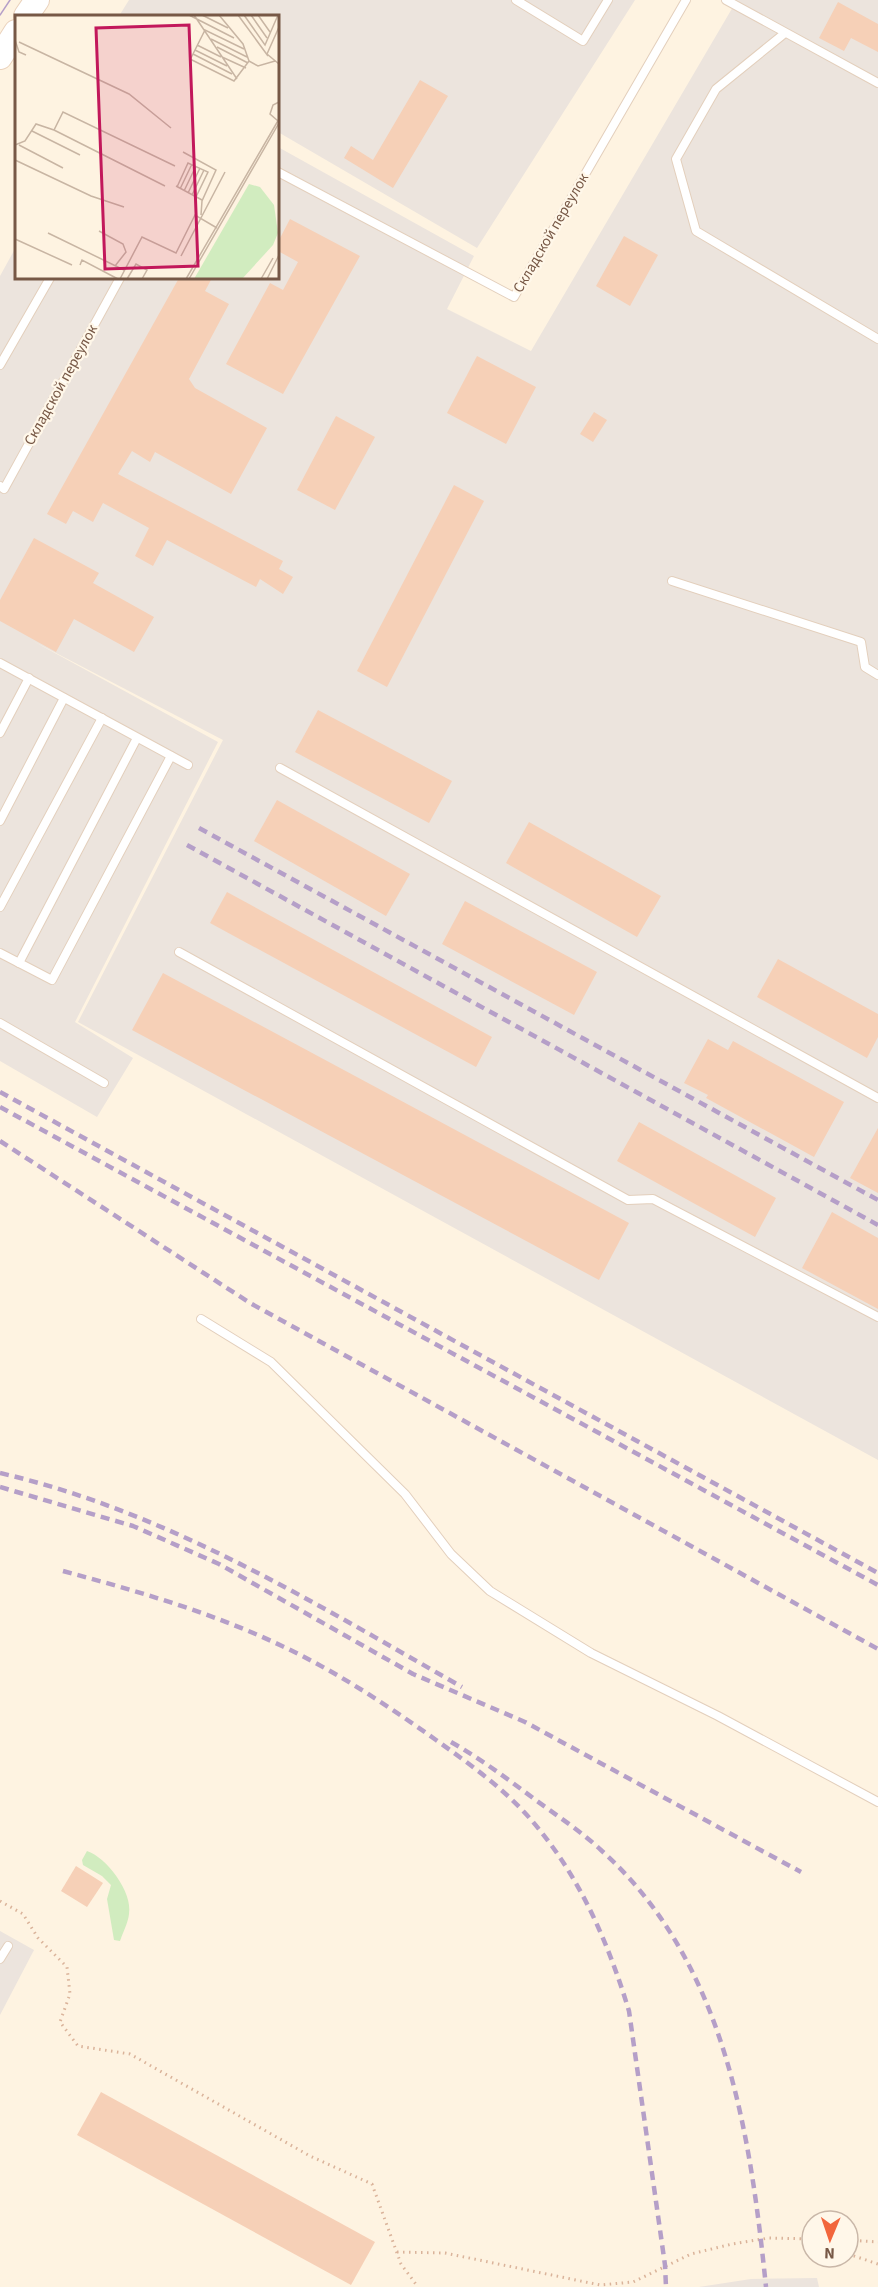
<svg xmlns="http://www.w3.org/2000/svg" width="878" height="2287" font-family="'Source Sans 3',sans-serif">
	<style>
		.industrial { fill: #ece4dd }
		.green { fill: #d1ecbf }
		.building { fill: #f6d0b7 }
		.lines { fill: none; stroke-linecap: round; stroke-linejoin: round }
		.lane-casing { stroke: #e3cfbc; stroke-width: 10 }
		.secondary-casing { stroke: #ead2bc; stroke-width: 26 }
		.path { stroke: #dab39a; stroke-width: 3; stroke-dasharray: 1.5 4.5; stroke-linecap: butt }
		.lane { stroke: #fff; stroke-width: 8 }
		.secondary { stroke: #fff; stroke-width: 24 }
		.tram { stroke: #b59fc8; stroke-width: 1.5 }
		.rail { stroke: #b59fc8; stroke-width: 4.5; stroke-dasharray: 9 6; stroke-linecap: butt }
		.labels { text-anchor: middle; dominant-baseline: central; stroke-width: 4.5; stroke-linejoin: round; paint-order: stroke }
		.street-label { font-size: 15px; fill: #775846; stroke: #fff7e9 }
		.inset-road { fill: none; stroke: #c8b5a3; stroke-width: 1.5 }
		.view { fill: #c2185b; fill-opacity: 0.15; stroke: #c2185b; stroke-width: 3 }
		.inset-edge { fill: none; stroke: #775846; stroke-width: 3 }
	</style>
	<rect width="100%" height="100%" fill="#fef3e1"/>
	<!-- industrial -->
	<g class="industrial">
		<path d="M129 0H635L477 248 278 132V16H119Z"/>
		<path d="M737 0H878V1460L78 1022 223 740 31 640 218 742 75 1022 133 1058 97 1117 0 1061V276L16 247V278H278V147L474 256 447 309 531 351Z"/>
		<path d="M0 1931 34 1950 0 2015Z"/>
		<path d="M817 2278 819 2287H699L751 2279Z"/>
	</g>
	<!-- green -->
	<path class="green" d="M87 1851C106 1857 133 1892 129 1914 128 1923 123 1932 120 1941L114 1940 107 1899 111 1885 102 1876 83 1865 82 1860Z"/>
	<!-- building -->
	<g class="building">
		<path d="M838 2 878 24V52L851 38 844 51 819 38Z"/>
		<path d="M420 80 448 96 393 188 344 158 351 146 373 160Z"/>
		<path d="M290 219 360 256 283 394 226 364 270 283 283 290 298 262 278 251V242Z"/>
		<path d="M624 236 658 255 630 306 596 286Z"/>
		<path d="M179 278H212L205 291 229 304 189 379 195 388 267 428 231 494 155 452 150 462 132 451 118 474 283 561 279 569 293 577 283 594 260 579 256 587 167 540 153 566 135 556 149 528 103 503 93 522 73 511 66 524 47 514Z"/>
		<path d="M477 356 536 387 506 444 447 413Z"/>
		<path d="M594 412 607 420 593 442 580 434Z"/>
		<path d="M336 416 375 437 335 510 297 490Z"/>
		<path d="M454 485 484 501 387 687 357 671Z"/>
		<path d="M34 538 99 573 93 583 154 617 134 652 74 619 56 652 0 621V600Z"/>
		<path d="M318 710 452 781 429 823 295 752Z"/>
		<path d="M277 800 410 874 386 916 254 841Z"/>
		<path d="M529 822 661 896 637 937 506 863Z"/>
		<path d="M227 892 492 1037 476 1067 210 923Z"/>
		<path d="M465 901 597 972 574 1015 442 944Z"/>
		<path d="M778 959 878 1014V1037L867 1058 757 997Z"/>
		<path d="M163 973 629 1223 599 1280 132 1030Z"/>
		<path d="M708 1039 728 1050 733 1041 844 1102 814 1157 706 1098 708 1095 684 1083Z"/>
		<path d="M639 1122 776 1198 755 1237 617 1161Z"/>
		<path d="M878 1128V1193L850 1178Z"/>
		<path d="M832 1212 878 1238V1309L802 1268Z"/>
		<path d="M76 1866 103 1883 87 1907 61 1891Z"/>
		<path d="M101 2092 375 2242 351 2285 77 2135Z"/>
	</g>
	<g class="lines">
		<defs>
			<g id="lane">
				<path d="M516 0 583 41 608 0"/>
				<path d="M726 0 878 83"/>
				<path d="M785 33 716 89 676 159 696 231 878 339"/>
				<path d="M278 172 514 297 686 0"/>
				<path d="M0 365 50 278"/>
				<path d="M0 486 4 489 120 278"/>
				<path d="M672 581 861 642 865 667 878 675"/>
				<path d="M0 663 188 765"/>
				<path d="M0 733 29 678"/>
				<path d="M280 768 878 1098"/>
				<path d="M0 821 64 698"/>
				<path d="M0 907 102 718"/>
				<path d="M179 952 628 1200 653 1199 878 1317"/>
				<path d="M0 953 52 980 171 756"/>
				<path d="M19 963 137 738"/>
				<path d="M0 1023 104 1083"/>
				<path d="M201 1319 271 1362 405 1494 451 1554 490 1591 591 1653 718 1716 878 1802"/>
				<path d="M0 1959 8 1946"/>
			</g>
			<g id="secondary">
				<path d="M26 16 37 0"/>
				<path d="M0 57 16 32"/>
			</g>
		</defs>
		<!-- lane casing -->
		<use href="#lane" class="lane-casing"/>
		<!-- secondary casing -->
		<use href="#secondary" class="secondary-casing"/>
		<!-- path -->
		<g class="path">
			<path d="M0 1901 23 1914 38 1938 67 1967 70 1994 60 2022 78 2046 130 2054 310 2156 372 2184 401 2264 418 2287"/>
			<path d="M848 2240 878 2242"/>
			<path d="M397 2252 445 2253 600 2285 633 2282 691 2254 732 2244 769 2238 812 2239"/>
			<path d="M848 2254 878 2264"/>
		</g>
		<!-- lane -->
		<use href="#lane" class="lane"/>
		<!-- secondary -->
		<use href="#secondary" class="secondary"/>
		<!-- tram -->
		<path class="tram" d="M0 15 10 0"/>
		<!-- rail -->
		<g class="rail">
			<path d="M199 828 878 1200"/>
			<path d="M187 845 878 1225"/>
			<path d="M0 1092 878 1573"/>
			<path d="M0 1107 878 1585"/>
			<path d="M0 1141 250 1303 878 1649"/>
			<path d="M0 1473C168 1512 314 1603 462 1687"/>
			<path d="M0 1487 133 1526 219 1564 413 1674 525 1722 801 1872"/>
			<path d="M63 1571C137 1591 213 1613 282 1646 337 1672 387 1705 436 1740 471 1765 506 1790 533 1822 580 1877 608 1942 629 2011L665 2265 666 2287"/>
			<path d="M451 1742C481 1759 509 1780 537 1801 559 1817 582 1832 602 1851 725 1962 750 2131 766 2287"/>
		</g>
	</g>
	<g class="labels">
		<!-- street labels -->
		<g class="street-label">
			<text transform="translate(551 233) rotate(-60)">Складской переулок</text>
			<text transform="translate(61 385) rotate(-61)">Складской переулок</text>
		</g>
	</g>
	<!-- overview -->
	<g transform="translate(15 15)">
		<rect width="264" height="264" fill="#fef3e1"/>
		<path d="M234 169 245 172 259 190 263 218 258 230 227 264H179Z" fill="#d1ecbf"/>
		<path class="inset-road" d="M174 0 219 23M179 0 222 64M187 0 213 13M204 0 228 29 234 46M223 0 253 41M229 0 250 30 263 0M236 0 252 23M243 0 255 17M264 12 252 39 264 49M196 24 232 42M0 25 4 37 11 40M4 27 114 79 156 113M182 30 206 42M202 32 233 48M180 35 212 51M178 39 217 59M207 42 231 53M175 44 219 66 234 46 243 51 260 46M175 45 190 15 229 34M263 106 255 99 258 90 264 87M39 115 150 171M17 116 65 140M0 130 10 126 21 109 39 115 48 97 160 151M4 130 48 153M168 137 201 155 187 186 186 200M0 145 76 181 109 192M161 171 187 185M162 172 173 148 193 157 181 182M165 174 177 149M169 176 181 151M173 178 185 153M177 180 189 155M84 216 108 229 111 237 100 251M33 218 109 255M0 224 57 250M166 241 210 157M65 250 67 245 103 264M105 264 127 222 161 238 180 200 202 213M112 264 121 249 132 255 127 264M171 264 264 104M174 264 264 108M246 264 258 243M252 264 264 240"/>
		<path class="view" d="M174 10 183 251 90 254 81 13Z"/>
		<rect width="264" height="264" class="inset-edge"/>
	</g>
	<!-- north arrow -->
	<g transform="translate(830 2239) rotate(182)"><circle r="28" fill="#fff7e9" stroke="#c9b7a8" stroke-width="1.5"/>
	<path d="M0-4.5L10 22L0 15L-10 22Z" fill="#f2663c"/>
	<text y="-9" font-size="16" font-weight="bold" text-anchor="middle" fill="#775846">N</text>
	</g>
</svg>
